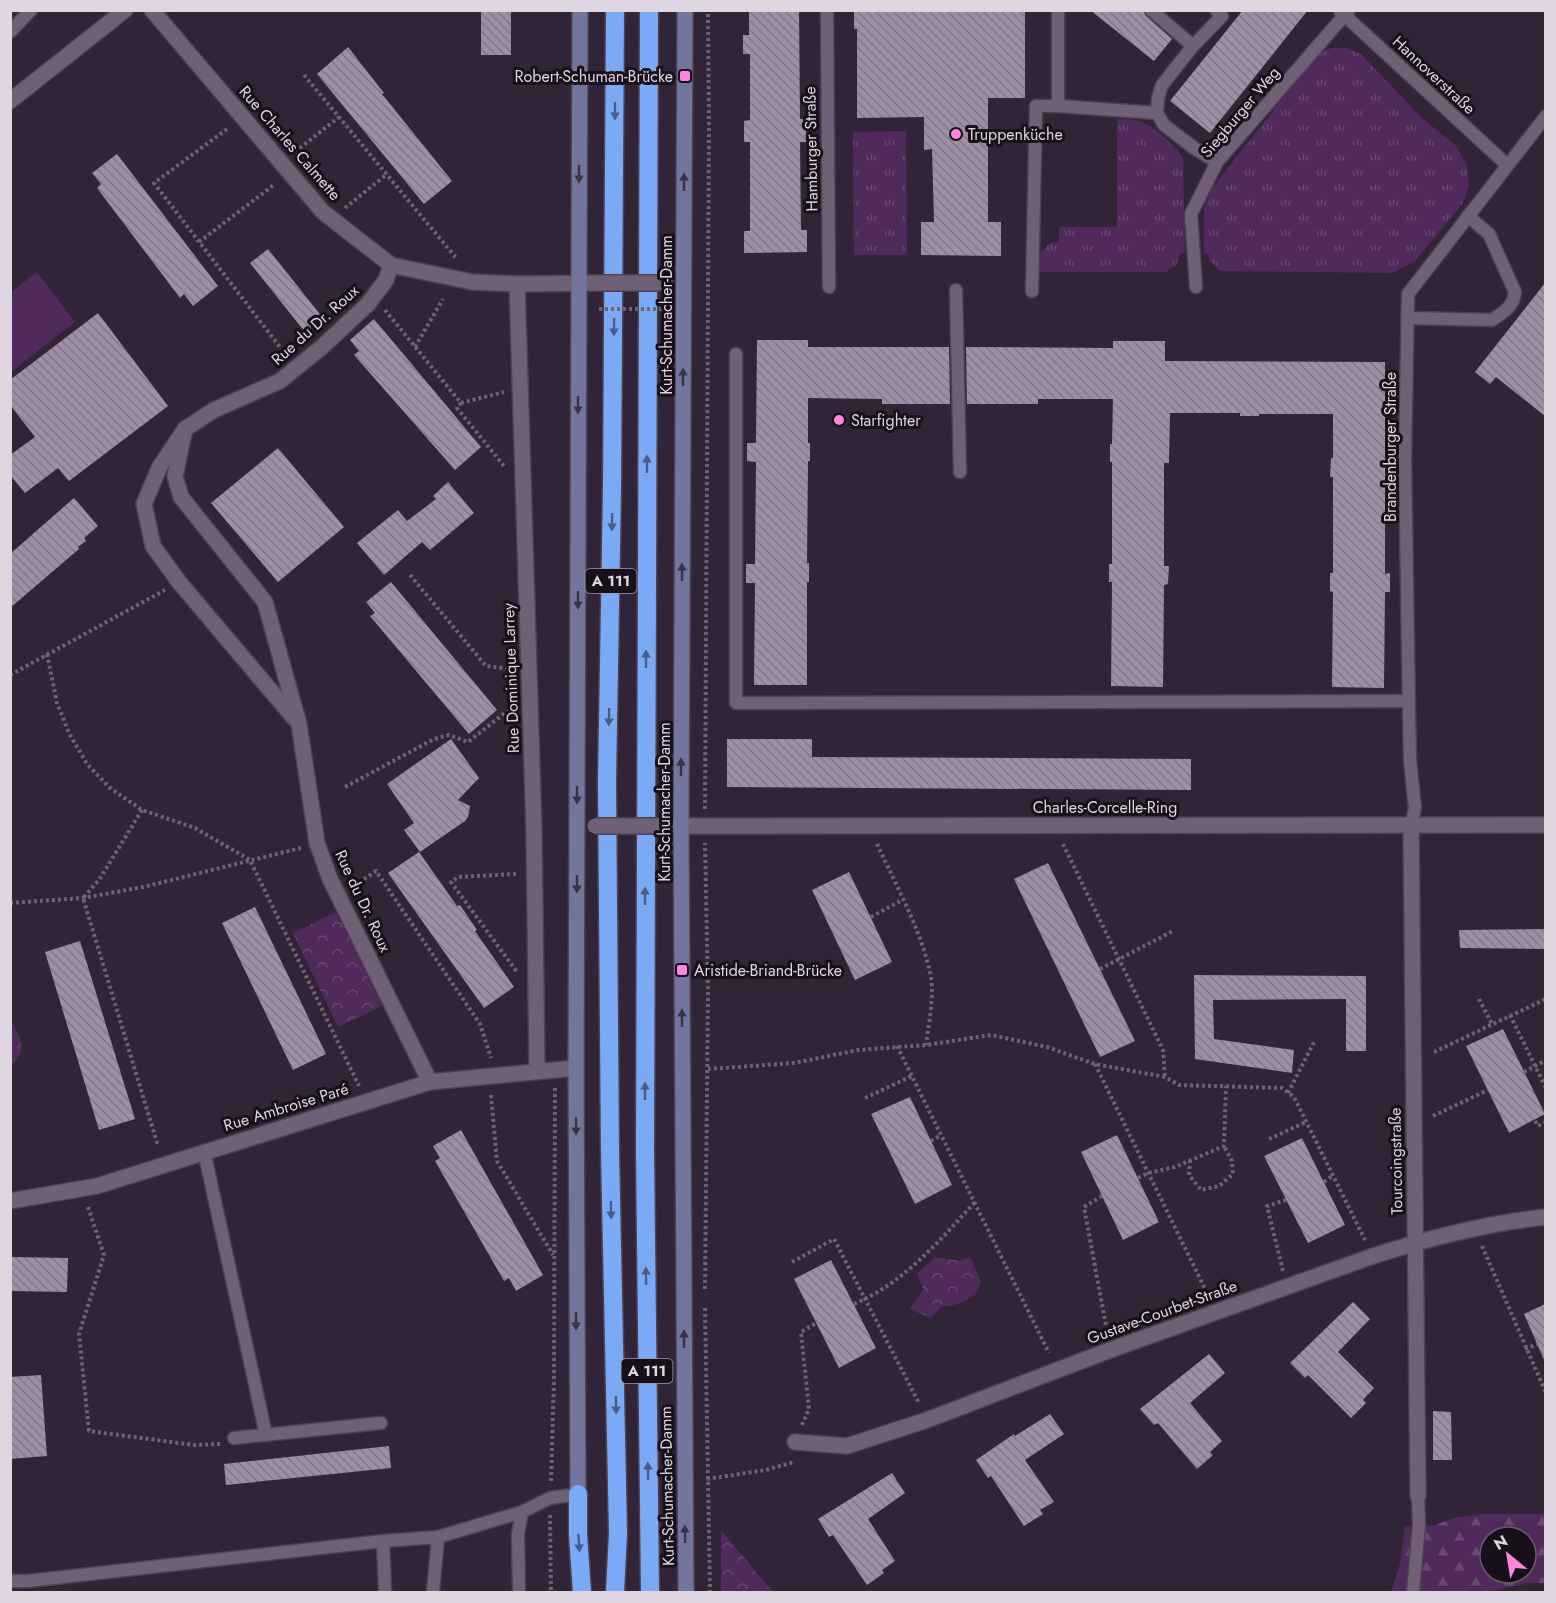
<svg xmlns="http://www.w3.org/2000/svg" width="1556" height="1603" font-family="Jost,sans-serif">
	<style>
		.grass { fill: url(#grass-tufts) }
		.forest { fill: url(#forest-firs); fill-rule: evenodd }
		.park { fill: url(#park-crowns) }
		.garden { fill: #502a5b }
		.building { fill: url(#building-back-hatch) }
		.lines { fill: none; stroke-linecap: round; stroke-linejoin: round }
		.service-casing { stroke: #4d4151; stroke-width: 15 }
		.minor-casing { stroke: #4d4151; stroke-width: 18 }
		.secondary-casing { stroke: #4d4151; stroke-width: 18 }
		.motorway-casing { stroke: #4d4151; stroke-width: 21 }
		.path { stroke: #6f6273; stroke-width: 4; stroke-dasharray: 3 3; stroke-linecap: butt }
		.service { stroke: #706075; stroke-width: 12 }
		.minor { stroke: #706075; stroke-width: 15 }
		.secondary { stroke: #73769c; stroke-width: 15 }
		.motorway { stroke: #7aaaf6; stroke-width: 18 }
		.minor-bridge-casing { stroke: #4d4151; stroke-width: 18; stroke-linecap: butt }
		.path-bridge { stroke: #6f6273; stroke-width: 4; stroke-dasharray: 3 3; stroke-linecap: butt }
		.minor-bridge { stroke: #706075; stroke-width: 15 }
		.oneway { fill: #485d87 }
		.oneway2 { fill: #373446 }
		.poi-dot { fill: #ff85df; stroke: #171018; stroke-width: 2 }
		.labels { text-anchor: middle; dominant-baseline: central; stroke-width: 6; stroke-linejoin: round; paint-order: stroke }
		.shield { fill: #171018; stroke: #a39ba5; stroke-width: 1.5 }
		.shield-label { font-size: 15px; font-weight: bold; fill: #dfd6e2 }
		.street-label { font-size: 16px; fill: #dfd6e2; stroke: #171018 }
		.poi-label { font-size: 16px; fill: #dfd6e2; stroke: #171018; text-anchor: start }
	</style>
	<defs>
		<pattern id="grass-tufts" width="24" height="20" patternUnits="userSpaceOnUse" patternTransform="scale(1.5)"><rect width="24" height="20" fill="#502a5b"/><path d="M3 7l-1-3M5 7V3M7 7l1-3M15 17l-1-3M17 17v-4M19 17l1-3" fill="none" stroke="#694872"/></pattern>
		<pattern id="forest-firs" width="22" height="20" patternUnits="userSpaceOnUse" patternTransform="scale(1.5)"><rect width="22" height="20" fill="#502a5b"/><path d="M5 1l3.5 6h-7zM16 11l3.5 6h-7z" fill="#694872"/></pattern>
		<pattern id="park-crowns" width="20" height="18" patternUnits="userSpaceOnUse" patternTransform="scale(1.5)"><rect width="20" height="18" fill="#502a5b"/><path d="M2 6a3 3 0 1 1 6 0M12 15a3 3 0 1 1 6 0" fill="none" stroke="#694872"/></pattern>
		<pattern id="building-back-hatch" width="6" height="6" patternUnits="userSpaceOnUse" patternTransform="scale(1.5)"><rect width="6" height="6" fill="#9f8ea5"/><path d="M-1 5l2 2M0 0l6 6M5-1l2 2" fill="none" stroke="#837788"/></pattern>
	</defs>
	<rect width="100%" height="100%" fill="#322437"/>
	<!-- grass -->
	<g class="grass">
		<path d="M1331 48H1348L1362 55 1420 116 1456 146 1467 166 1469 186 1463 203 1416 260 1392 273 1220 271 1210 261 1209 254H1204V207L1212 188 1318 54Z"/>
		<path d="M1117 119C1126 119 1134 119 1142 122 1154 126 1177 147 1183 158L1185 253H1180L1177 264 1166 272H1039V254L1050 243 1059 242V227H1117Z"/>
		<path d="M906 131 907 255H854L853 132Z"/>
	</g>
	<!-- forest -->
	<path class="forest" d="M1480 1514H1545V1583H1528L1486 1592H1391L1400 1564 1405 1526 1435 1525 1454 1518ZM1490 1537H1526V1573H1490Z"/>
	<!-- park -->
	<g class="park">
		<path d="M336 912 382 1006 338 1027 293 933Z"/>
		<path d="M11 1022 13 1024C23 1044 27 1049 11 1066Z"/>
		<path d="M935 1257 960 1261 970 1257 981 1282 975 1295 958 1304 941 1307 931 1318 909 1309 921 1294 923 1288 917 1274Z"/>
		<path d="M721 1530 773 1592H721Z"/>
	</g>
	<!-- garden -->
	<path class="garden" d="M37 272 75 322 11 372V292Z"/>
	<!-- building -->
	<g class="building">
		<rect x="481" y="10" width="30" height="45"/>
		<path d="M749 10H799L800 119H806L807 142H800L801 230H807V252L744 253V231H750V142H744V121L750 120V54H743V35H749Z"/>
		<path d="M854 10H1025V98H988V222H1001V256L921 255V222H934L932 149 924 150V117L857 118V29H854Z"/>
		<path d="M1090 10H1143L1146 16 1172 39 1154 61Z"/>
		<path d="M1243 10H1308L1210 133 1170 101Z"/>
		<path d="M348 47 384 93 382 94 452 181 424 204 317 74Z"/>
		<path d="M117 154 218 286 193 306 184 294 180 298 97 188 101 184 92 173Z"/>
		<path d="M268 249 323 318 305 332 250 263Z"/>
		<path d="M1545 283V416L1496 377 1490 384 1475 372Z"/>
		<path d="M98 313 168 406 69 481 58 468 25 493 10 475V455L35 437 10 405V380Z"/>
		<path d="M374 319 481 447 455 470 354 355 359 351 350 340Z"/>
		<path d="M757 340H808V347H949L950 404H882V399L808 398V443H810V461H808L807 563H809V582H807V685H754L755 583H746V564H755L756 462 747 461V443H756Z"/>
		<path d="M1113 341H1165V361L1385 362V458H1390V477L1385 478V574L1390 573V592H1385L1384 688 1332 687 1333 592 1330 591V573H1333V477H1330L1331 458H1333V414H1259V416H1240V413H1170L1169 463H1164V566H1169L1168 584 1164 585 1163 687 1111 686 1112 582H1109V564H1112V462H1110V444H1112L1113 399H1038V404H967L966 347 1113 348Z"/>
		<path d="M278 448 344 527 278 582 211 503Z"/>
		<path d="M448 482 474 513 430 550 422 542 384 575 357 543 398 510 407 521 436 499 433 496Z"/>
		<path d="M74 498 98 526 84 538 86 541 78 547 79 549 10 608V554Z"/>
		<path d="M391 582 497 710 469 734 370 616 375 613 366 602Z"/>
		<path d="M451 739 479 778 458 800 470 806 468 817 465 821 420 852 404 830 414 823 387 784Z"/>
		<path d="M727 739H812V757L1191 759V790L727 787Z"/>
		<path d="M419 852 457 906 460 905 477 930 475 931 514 987 484 1008 388 873Z"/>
		<path d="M1048 863 1135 1041 1100 1057 1014 879Z"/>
		<path d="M849 872 892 962 855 980 812 890Z"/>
		<path d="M255 907 326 1054 293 1070 222 923Z"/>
		<path d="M1545 929V949L1460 948 1459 930Z"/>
		<path d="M80 941 135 1119 99 1130 45 952Z"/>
		<path d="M1194 975 1366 976V1051H1346V999L1213 1000 1214 1039 1294 1050 1292 1073 1195 1059Z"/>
		<path d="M1503 1029 1545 1114 1509 1133 1466 1046Z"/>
		<path d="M910 1097 952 1185 915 1204 871 1114Z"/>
		<path d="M461 1130 543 1275 516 1291 509 1278 504 1281 435 1161 440 1158 433 1146Z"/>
		<path d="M1117 1135 1159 1222 1123 1240 1081 1152Z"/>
		<path d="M1302 1138 1345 1225 1308 1243 1264 1156Z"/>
		<path d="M10 1257 68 1258 67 1292 10 1291Z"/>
		<path d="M831 1260 876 1348 839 1368 794 1279Z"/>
		<path d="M1353 1302 1370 1319 1338 1352 1374 1388 1363 1400 1366 1403 1351 1418 1308 1375 1305 1378 1290 1363Z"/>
		<path d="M1545 1304V1362L1524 1314Z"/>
		<path d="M1209 1354 1225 1373 1190 1403 1222 1441 1210 1452 1213 1455 1197 1469 1158 1423 1154 1425 1140 1409Z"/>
		<path d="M41 1375 47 1456 10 1459V1377Z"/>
		<path d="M1433 1411 1451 1412 1452 1460H1433Z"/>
		<path d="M1050 1414 1064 1434 1025 1460 1054 1502 1040 1510 1043 1514 1024 1526 991 1476 988 1478 976 1460 1014 1434 1015 1436Z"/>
		<path d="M389 1446 391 1468 226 1485 224 1464Z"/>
		<path d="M892 1473 905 1493 868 1519 895 1561 882 1570 884 1573 867 1585 833 1535 829 1537 818 1519Z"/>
	</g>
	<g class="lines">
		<defs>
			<g id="service">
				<path d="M827 10 829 287"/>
				<path d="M1058 10V106L1157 113"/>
				<path d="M1151 10 1193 46"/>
				<path d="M1216 10 1222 16 1193 46 1162 85 1158 98 1157 113 1164 125 1194 148 1217 162"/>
				<path d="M1340 11 1507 165"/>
				<path d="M10 32 31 10"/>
				<path d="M1196 287 1191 214 1217 162 1349 10"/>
				<path d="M956 290 960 472"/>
				<path d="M1032 291 1036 106H1058"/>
				<path d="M1408 318 1492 320C1503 313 1514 306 1515 292L1489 234 1468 216"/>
				<path d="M736 354V703L1409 701"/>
				<path d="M1411 825 1415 808 1410 760 1409 712 1405 458 1408 294 1546 116"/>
				<path d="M204 1151 266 1435"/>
				<path d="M234 1438 381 1423"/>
				<path d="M438 1537 522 1512"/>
				<path d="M383 1541 438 1537 433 1592"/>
				<path d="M10 1581H28L383 1541 385 1592"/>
				<path d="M519 1592 518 1534 522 1512 550 1498 578 1494"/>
				<path d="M1413 1592 1419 1525 1418 1496"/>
			</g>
			<g id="minor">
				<path d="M152 10 323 212 391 265 472 282 517 284 600 283"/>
				<path d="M10 101 125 10"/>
				<path d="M517 284 534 832 537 1071"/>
				<path d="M185 429 175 476 181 497 265 602 299 724 317 843 330 879 430 1082"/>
				<path d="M294 718 179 582 153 546 144 504 159 468 185 429 214 410 280 381 322 347 368 304 386 280 391 265"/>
				<path d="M1411 825 1418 1496"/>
				<path d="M664 826 1546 825"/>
				<path d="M10 1201 97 1186 430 1082 576 1068"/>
				<path d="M795 1442 847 1446 927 1420 1110 1350 1373 1256C1429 1238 1487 1223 1546 1217"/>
			</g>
			<g id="secondary">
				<path d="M685 10 681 826 686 1592"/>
				<path d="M578 1494 576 1068 580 10"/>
			</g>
			<g id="motorway">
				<path d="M649 10 645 1149 650 1592"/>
				<path d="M578 1494V1535L582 1592"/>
				<path d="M615 1592 618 1533 610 1152 607 782 612 488 615 10"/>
			</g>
		</defs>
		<!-- service casing -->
		<use href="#service" class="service-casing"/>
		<!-- minor casing -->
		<use href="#minor" class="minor-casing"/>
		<!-- secondary casing -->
		<use href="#secondary" class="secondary-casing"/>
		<!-- motorway casing -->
		<use href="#motorway" class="motorway-casing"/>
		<!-- path -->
		<g class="path">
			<path d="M304 75 457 259"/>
			<path d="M227 129 154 183 286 355"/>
			<path d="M295 152 339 117"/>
			<path d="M345 208 387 174"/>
			<path d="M199 242 275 184"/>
			<path d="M385 310 461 403 457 408 504 466"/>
			<path d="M415 347 443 299"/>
			<path d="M461 403 504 392"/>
			<path d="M410 575 486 666 511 669"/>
			<path d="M47 654 57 703 69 733 87 764 110 788 142 810 195 828 250 860 359 1086"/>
			<path d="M10 675 165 590"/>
			<path d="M345 787 434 739 449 735 468 742 506 712H514"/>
			<path d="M705 809 709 126 708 10"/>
			<path d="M142 810 99 880 83 898 158 1146"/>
			<path d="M877 844C896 885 920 928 930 972 935 996 929 1021 926 1045"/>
			<path d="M1063 844 1163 1050 1165 1077"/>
			<path d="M516 874 458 877 451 882 517 972"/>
			<path d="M354 886 376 871 480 1024 491 1058"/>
			<path d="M10 903 83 898 143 887 301 848"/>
			<path d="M871 917 902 900"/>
			<path d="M1100 969 1173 931"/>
			<path d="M1479 999 1492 1024"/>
			<path d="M1510 1015 1546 1088"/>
			<path d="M897 1046 1049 1353"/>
			<path d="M1434 1052 1546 999"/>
			<path d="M1095 1064 1209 1297"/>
			<path d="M708 1069 794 1063 858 1050 926 1045 991 1035 1047 1047 1095 1064 1165 1077 1179 1085 1282 1088 1294 1097 1365 1240"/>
			<path d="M1524 1072 1546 1060"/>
			<path d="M1288 1093 1314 1042"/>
			<path d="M491 1095 497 1161 553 1255"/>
			<path d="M865 1098 912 1076"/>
			<path d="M1433 1116 1488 1090"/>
			<path d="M1535 1121 1538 1126 1546 1122"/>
			<path d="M1269 1139 1306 1122"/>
			<path d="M931 1141 941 1135"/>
			<path d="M1190 1160 1189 1175 1201 1190 1219 1186 1233 1174 1232 1161 1224 1146"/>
			<path d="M1138 1178 1148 1173 1175 1167 1224 1146 1226 1086"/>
			<path d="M1324 1182 1332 1176"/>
			<path d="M1102 1196 1084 1207 1107 1331"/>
			<path d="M88 1207 104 1255 79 1334 89 1431 194 1445 220 1444"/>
			<path d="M1482 1246 1546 1393"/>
			<path d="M792 1262 834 1239 919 1403"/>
			<path d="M1283 1271 1267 1206 1286 1200"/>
			<path d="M705 1289 708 992 705 843"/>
			<path d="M854 1304C904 1283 939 1241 975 1202"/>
			<path d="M705 1308 710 1592"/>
			<path d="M1525 1349 1538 1344"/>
			<path d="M802 1425 809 1409 801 1332 816 1323"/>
			<path d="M707 1479 766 1470 794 1462"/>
			<path d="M551 1481 554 1379 555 1086"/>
			<path d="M550 1515 551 1592"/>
		</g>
		<!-- service -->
		<use href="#service" class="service"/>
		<!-- minor -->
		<use href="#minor" class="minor"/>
		<!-- secondary -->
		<use href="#secondary" class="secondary"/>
		<!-- motorway -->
		<use href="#motorway" class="motorway"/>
		<defs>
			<g id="minor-bridge">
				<path d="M600 283H666"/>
				<path d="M595 826H664"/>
			</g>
		</defs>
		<!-- minor-bridge casing -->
		<use href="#minor-bridge" class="minor-bridge-casing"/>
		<!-- path-bridge -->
		<path class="path-bridge" d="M599 309H666"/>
		<!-- minor-bridge -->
		<use href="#minor-bridge" class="minor-bridge"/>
	</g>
	<!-- one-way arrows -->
	<defs><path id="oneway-solid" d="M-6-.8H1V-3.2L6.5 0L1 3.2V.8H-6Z" transform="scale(1.5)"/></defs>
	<g class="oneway">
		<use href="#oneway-solid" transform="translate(615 111) rotate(90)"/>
		<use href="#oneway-solid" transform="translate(614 327) rotate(91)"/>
		<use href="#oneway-solid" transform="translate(647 464) rotate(-90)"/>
		<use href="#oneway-solid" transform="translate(612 522) rotate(91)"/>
		<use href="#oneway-solid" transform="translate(646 659) rotate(-90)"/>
		<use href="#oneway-solid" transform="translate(609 717) rotate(91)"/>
		<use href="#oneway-solid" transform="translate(645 896) rotate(-90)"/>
		<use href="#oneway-solid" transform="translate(645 1091) rotate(-90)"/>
		<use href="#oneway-solid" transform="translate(611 1210) rotate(89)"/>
		<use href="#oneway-solid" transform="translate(646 1276) rotate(-91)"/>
		<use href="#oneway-solid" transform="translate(616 1405) rotate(89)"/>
		<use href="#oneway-solid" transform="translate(648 1471) rotate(-91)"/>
		<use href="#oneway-solid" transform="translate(579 1543) rotate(86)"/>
	</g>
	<g class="oneway2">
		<use href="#oneway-solid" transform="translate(579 174) rotate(90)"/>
		<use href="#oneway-solid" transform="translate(684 182) rotate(-90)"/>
		<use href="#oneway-solid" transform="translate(683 377) rotate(-90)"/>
		<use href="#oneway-solid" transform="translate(578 405) rotate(90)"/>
		<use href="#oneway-solid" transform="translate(682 572) rotate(-90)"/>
		<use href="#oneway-solid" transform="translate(578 600) rotate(90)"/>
		<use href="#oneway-solid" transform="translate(681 767) rotate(-90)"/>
		<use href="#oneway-solid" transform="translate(577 795) rotate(90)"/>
		<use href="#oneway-solid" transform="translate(577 884) rotate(90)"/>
		<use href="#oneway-solid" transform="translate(682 1018) rotate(-90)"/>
		<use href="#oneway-solid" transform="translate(576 1126) rotate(90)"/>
		<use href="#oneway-solid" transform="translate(576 1321) rotate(90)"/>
		<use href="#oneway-solid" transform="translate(684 1339) rotate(-90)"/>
		<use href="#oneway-solid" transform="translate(685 1534) rotate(-91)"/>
	</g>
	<!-- markers -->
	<g class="poi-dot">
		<rect x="679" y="70" width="12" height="12" rx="3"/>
		<circle cx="956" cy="134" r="6"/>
		<circle cx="839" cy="420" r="6"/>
		<rect x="676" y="964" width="12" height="12" rx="3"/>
	</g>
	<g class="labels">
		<!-- shield labels -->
		<g class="shield">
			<rect x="585.5" y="569" width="51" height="24" rx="4.5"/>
			<rect x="621.5" y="1359" width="51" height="24" rx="4.5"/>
		</g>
		<g class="shield-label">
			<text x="611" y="581">A 111</text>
			<text x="647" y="1371">A 111</text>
		</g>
		<!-- street labels -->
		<g class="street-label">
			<text transform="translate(1434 75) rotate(43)">Hannoverstraße</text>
			<text transform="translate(1240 112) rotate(-50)">Siegburger Weg</text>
			<text transform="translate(290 143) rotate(49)">Rue Charles Calmette</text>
			<text transform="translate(811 149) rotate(-91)">Hamburger Straße</text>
			<text transform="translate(666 315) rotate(-90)">Kurt-Schumacher-Damm</text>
			<text transform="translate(315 325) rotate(-42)">Rue du Dr. Roux</text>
			<text transform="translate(1390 447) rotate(-90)">Brandenburger Straße</text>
			<text transform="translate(511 678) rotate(-92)">Rue Dominique Larrey</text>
			<text transform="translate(664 802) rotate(-90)">Kurt-Schumacher-Damm</text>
			<text x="1105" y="807">Charles-Corcelle-Ring</text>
			<text transform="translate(363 901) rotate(65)">Rue du Dr. Roux</text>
			<text transform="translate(286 1107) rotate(-17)">Rue Ambroise Paré</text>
			<text transform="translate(1396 1161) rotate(-91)">Tourcoingstraße</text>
			<text transform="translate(1162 1312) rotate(-20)">Gustave-Courbet-Straße</text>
			<text transform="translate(667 1486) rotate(-91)">Kurt-Schumacher-Damm</text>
		</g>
		<!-- poi labels -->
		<g class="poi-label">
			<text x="673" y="76" text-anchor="end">Robert-Schuman-Brücke</text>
			<text x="968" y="134">Truppenküche</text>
			<text x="851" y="420">Starfighter</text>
			<text x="694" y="970">Aristide-Briand-Brücke</text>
		</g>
	</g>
	<!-- border -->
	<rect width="1556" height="1603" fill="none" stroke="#dfd6e2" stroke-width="24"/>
	<!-- north arrow -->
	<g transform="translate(1508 1555) rotate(330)"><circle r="28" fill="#171018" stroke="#675f69" stroke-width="1.5"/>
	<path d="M0-4.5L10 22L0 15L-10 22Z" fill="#ff85df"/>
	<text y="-9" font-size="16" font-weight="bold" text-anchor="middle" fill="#dfd6e2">N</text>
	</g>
</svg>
